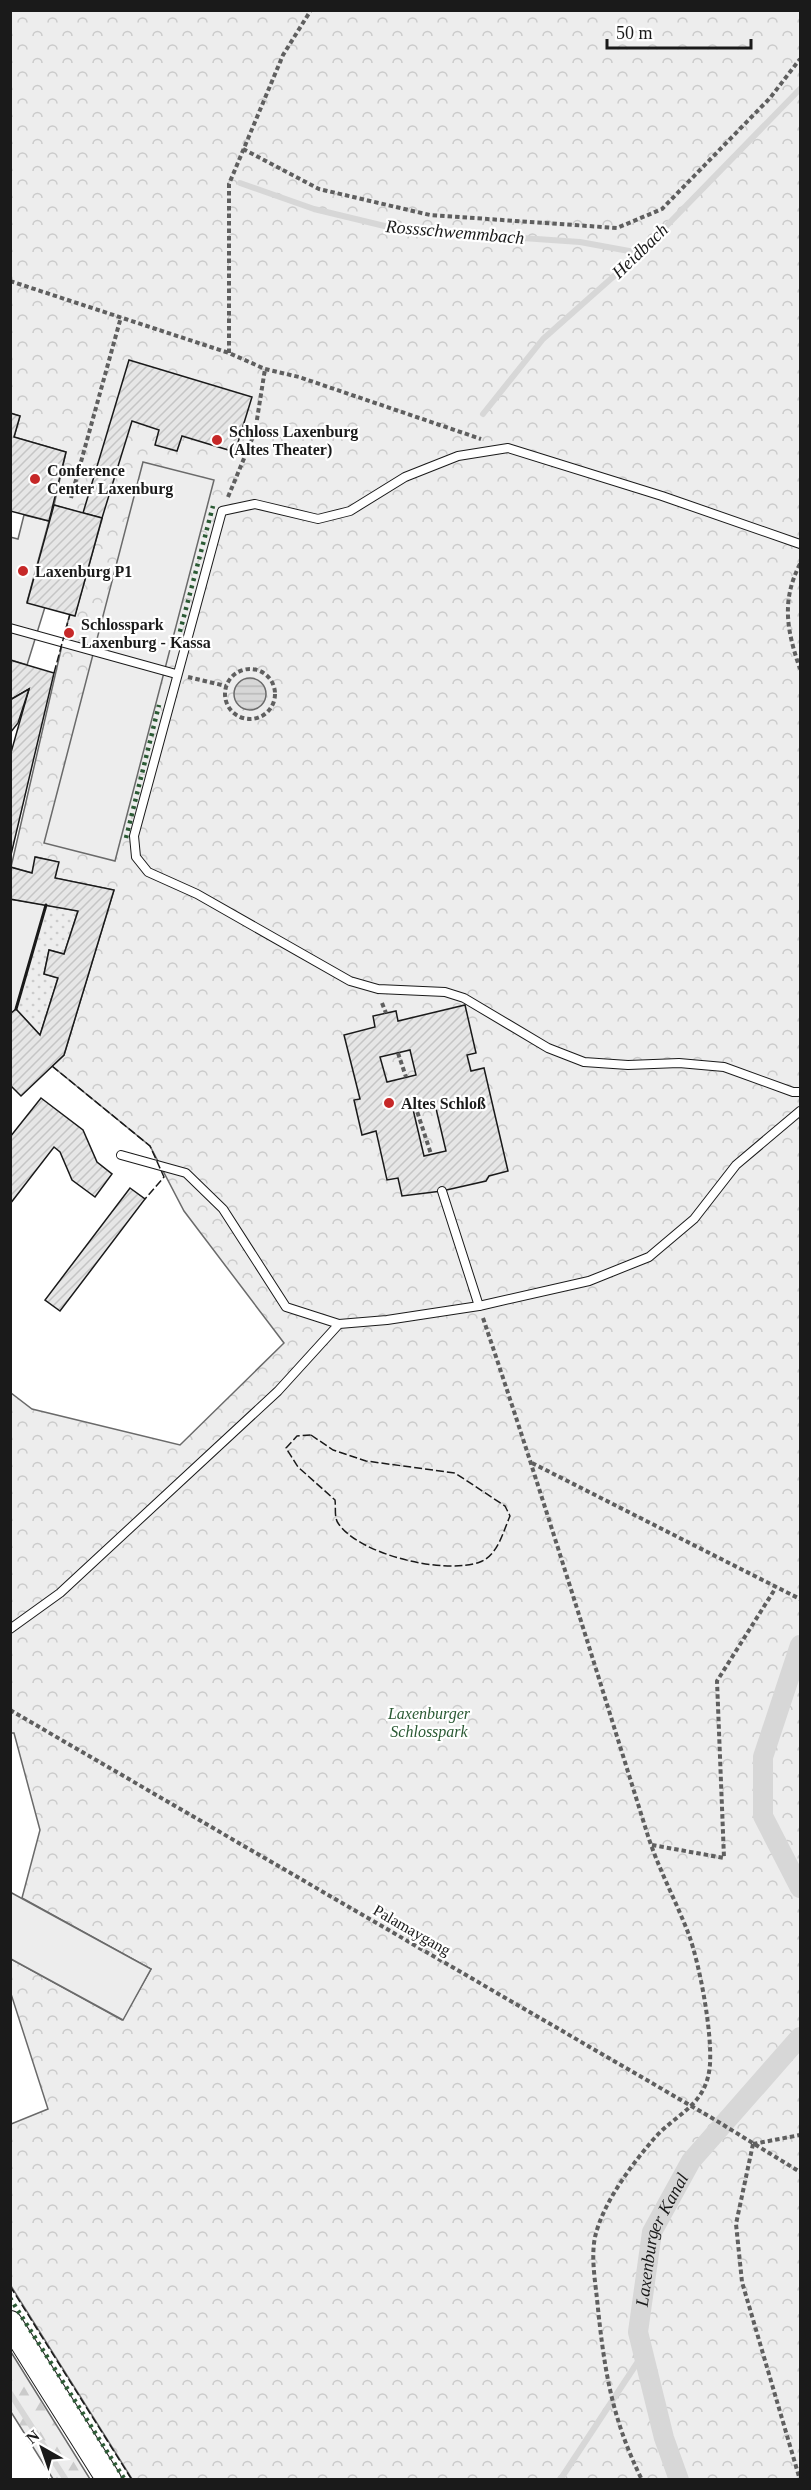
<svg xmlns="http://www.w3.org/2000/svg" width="811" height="2490" font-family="Georgia,serif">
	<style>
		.grass { fill: url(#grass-dots); stroke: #6a6a6a; stroke-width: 1.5 }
		.forest { fill: url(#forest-firs); stroke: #6a6a6a; stroke-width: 1.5 }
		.park { fill: url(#park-crowns); stroke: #6a6a6a; stroke-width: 1.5 }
		.pitch { fill: #ededed; stroke: #6a6a6a; stroke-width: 1.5 }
		.water { fill: url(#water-rules); stroke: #6a6a6a; stroke-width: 1.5 }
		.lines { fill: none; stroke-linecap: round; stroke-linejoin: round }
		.stream { stroke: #d7d7d7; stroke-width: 6 }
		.canal { stroke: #d7d7d7; stroke-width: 20 }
		.building { fill: url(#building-hatch); stroke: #1a1a1a; stroke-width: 1.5; fill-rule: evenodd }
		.service-casing { stroke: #1a1a1a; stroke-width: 10 }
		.secondary-casing { stroke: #1a1a1a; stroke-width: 26 }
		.path { stroke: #5f5f5f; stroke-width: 4; stroke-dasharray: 4.5 3; stroke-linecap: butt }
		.service { stroke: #fff; stroke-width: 8 }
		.secondary { stroke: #fff; stroke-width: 24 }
		.hedge { stroke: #2b5a34; stroke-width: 4.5; stroke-dasharray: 3 4.5; stroke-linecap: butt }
		.fence { stroke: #1a1a1a; stroke-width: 1.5; stroke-dasharray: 8 3; stroke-linecap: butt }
		.wall { stroke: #1a1a1a; stroke-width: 3 }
		.poi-dot { fill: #c62828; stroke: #fff; stroke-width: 2 }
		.labels { text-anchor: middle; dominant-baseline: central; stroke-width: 4.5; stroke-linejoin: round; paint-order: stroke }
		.poi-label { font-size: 16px; font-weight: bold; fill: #1a1a1a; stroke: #fff; text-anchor: start }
		.park-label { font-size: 16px; font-style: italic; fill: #2b5a34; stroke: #fff }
		.street-label { font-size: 16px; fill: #1a1a1a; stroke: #fff }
		.water-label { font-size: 18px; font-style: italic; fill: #1a1a1a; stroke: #fff }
	</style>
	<defs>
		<pattern id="grass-dots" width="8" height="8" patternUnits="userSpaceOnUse" patternTransform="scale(1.5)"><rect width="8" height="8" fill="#ededed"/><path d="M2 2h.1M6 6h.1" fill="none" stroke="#cbcbcb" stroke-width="1.8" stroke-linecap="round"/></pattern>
		<pattern id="forest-firs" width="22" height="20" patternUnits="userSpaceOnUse" patternTransform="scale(1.5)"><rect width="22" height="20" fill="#ededed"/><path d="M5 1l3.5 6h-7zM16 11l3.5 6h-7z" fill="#cbcbcb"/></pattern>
		<pattern id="park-crowns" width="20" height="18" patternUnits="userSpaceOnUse" patternTransform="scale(1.5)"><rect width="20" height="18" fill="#ededed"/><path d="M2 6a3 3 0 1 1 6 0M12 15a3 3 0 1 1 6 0" fill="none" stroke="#cbcbcb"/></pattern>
		<pattern id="water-rules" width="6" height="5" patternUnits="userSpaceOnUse" patternTransform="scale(1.5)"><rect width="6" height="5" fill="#d7d7d7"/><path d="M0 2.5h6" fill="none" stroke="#b8b8b8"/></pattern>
		<pattern id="building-hatch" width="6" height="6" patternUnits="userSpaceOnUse" patternTransform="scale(1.5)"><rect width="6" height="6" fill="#e6e6e6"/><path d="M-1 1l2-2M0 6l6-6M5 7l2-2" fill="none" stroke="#c5c5c5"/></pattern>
	</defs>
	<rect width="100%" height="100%" fill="#fff"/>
	<!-- grass -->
	<path class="grass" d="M46 905 78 911 64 954 49 950 44 974 58 978 40 1035 16 1009Z"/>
	<!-- forest -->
	<path class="forest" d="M11 2352 90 2479H53L11 2412Z"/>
	<!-- park -->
	<path class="park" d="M11 11H800V2479H132L11 2286V2124L48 2109 11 1994V1959L122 2020 151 1969 22 1898 40 1830 14 1733H11V1393L32 1409 180 1445 284 1343 184 1211 150 1146 52 1066 64 1055 114 890 55 878 58 862 36 857 32 873 11 867 66 628 70 614 75 615 102 519 54 505 66 452 14 437 20 416 10 413Z"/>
	<!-- pitch -->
	<g class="pitch">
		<path d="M143 462 214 480 115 861 44 843Z"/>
		<path d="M24 515 49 521 27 602 45 607 27 665 11 660 10 537 18 539Z"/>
		<path d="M10 899 46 905 16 1009 10 1014Z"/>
		<path d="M10 1892 151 1969 123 2020 11 1959Z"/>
	</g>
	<!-- water -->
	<circle class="water" cx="250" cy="694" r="16"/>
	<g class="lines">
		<!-- stream -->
		<g class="stream">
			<path d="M240 183 314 209 397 229 580 242 640 253"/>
			<path d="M483 414 543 339 640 253 800 89"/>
			<path d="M10 2393 66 2480"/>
			<path d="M560 2480 643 2354"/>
		</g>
		<!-- canal -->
		<g class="canal">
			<path d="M800 1645 763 1757V1816L800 1888"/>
			<path id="s1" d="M679 2480 664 2438 638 2332 652 2232 691 2161 800 2037"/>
		</g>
	</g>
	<!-- building -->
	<g class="building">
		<path d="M129 360 252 397 235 452 182 436 177 451 155 445 159 430 132 421 102 518 83 513Z"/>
		<path d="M10 413 20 416 14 437 66 452 49 521 10 511Z"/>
		<path d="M54 505 102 518 75 616 27 603Z"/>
		<path d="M10 660 54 673 10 859V756L29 689 10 700Z"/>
		<path d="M29 689 18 723 10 733V700Z"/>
		<path d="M35 857 59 862 55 878 114 890 64 1055 21 1096 10 1085V1014L16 1009 40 1035 58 978 44 974 49 950 64 954 78 911 10 899V867L32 873Z"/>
		<path d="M465 1005 476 1053 467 1055 471 1071 484 1068 508 1171 489 1176 486 1181 442 1191 402 1196 398 1178 387 1180 376 1131 362 1135 354 1100 360 1099 344 1035 375 1027 373 1016 396 1011 398 1021ZM410 1050 416 1075 387 1082 380 1057ZM434 1100 446 1151 424 1156 412 1105Z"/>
		<path d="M41 1098 83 1130 97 1162 112 1174 95 1197 72 1180 60 1152 54 1147 10 1204V1137Z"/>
		<path d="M130 1188 145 1199 60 1311 45 1300Z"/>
	</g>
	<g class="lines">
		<defs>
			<g id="service">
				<path d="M800 544 662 496 508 448 458 456 405 477 350 511 318 519 255 504 222 511 134 836 136 857 148 872 197 894 350 981 378 989 445 992 464 998 548 1048 584 1062 628 1065 679 1063 724 1067 793 1092H800"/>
				<path d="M10 628 176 674"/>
				<path d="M121 1155 186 1173 223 1209 286 1307 339 1324"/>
				<path d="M442 1191 479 1306"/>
				<path d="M10 1629 60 1593 278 1391 339 1324 387 1320 479 1306 589 1281 649 1257 694 1219 736 1165 800 1111"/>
			</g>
			<path id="secondary" d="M10 2323 109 2480"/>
		</defs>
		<!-- service casing -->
		<use href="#service" class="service-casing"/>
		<!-- secondary casing -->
		<use href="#secondary" class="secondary-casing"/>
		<!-- path -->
		<g class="path">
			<path d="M243 149 319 189 430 215 617 228 662 209 770 98 800 59"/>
			<path d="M10 281 229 353 265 369 299 377 481 439"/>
			<path d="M229 353V184L283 55 311 10"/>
			<path d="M228 497 255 432 265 369"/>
			<path d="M71 498 121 317"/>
			<path d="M800 564C781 601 787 631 800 669"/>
			<circle cx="250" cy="694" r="25"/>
			<path d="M188 677 226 686"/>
			<path d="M382 1003 386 1013"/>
			<path d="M398 1053 406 1077"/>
			<path d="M415 1105 431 1154"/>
			<path d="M483 1318C541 1490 594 1663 648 1836 659 1870 676 1901 689 1935 700 1966 712 2031 710 2064 707 2107 675 2113 652 2141 630 2167 603 2203 595 2237 591 2257 595 2280 597 2299 604 2368 611 2417 642 2480"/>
			<path d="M532 1463 800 1599"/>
			<path d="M10 1710 712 2118 800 2172"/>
			<path d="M652 1845 724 1858 717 1681 775 1589"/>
			<path d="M753 2144 736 2224 742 2282 800 2480"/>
			<path d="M753 2144 800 2135"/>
		</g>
		<!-- service -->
		<use href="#service" class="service"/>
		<!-- secondary -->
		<use href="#secondary" class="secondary"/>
		<!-- hedge -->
		<g class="hedge">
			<path d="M178 639 213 506"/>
			<path d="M126 838 159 705"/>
			<path d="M10 2298 125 2480"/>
		</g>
		<!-- fence -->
		<g class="fence">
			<path d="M54 673 70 614"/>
			<path d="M52 1066 150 1146 164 1177 145 1199"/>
			<path d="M311 1435 333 1450 366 1461 455 1473 505 1506 510 1516C503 1532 498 1555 480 1562 445 1575 359 1555 338 1523 334 1517 336 1507 335 1500L298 1467 286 1448 297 1436Z"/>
			<path d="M10 2286 132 2480"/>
		</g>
		<!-- wall -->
		<path class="wall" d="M16 1009 46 905"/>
	</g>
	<!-- markers -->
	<g class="poi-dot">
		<circle cx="217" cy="440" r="6"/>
		<circle cx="35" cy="479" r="6"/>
		<circle cx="23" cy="571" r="6"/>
		<circle cx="69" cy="633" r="6"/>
		<circle cx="389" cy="1103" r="6"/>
	</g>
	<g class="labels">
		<!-- poi labels -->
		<g class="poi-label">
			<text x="229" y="431">Schloss Laxenburg<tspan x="229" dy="18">(Altes Theater)</tspan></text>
			<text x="47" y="470">Conference<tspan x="47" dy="18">Center Laxenburg</tspan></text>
			<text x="35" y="571">Laxenburg P1</text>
			<text x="81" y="624">Schlosspark<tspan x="81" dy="18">Laxenburg - Kassa</tspan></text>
			<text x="401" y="1103">Altes Schloß</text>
		</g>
		<!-- park labels -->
		<g class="park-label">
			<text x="429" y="1713">Laxenburger<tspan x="429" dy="18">Schlosspark</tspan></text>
		</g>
		<!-- street labels -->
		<g class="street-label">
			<text transform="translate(412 1930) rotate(30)">Palamaygang</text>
		</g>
		<!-- water labels -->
		<g class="water-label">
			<text transform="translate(455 232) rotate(5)">Rossschwemmbach</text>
			<text transform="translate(640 251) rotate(-44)">Heidbach</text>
			<text stroke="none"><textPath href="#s1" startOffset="250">Laxenburger Kanal</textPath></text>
		</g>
	</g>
	<!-- border -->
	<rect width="811" height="2490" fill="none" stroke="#1a1a1a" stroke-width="24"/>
	<!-- north arrow -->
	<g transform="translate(42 2448) rotate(320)" stroke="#ffffff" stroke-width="4.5" paint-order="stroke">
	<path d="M0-4.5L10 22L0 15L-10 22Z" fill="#1a1a1a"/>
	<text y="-9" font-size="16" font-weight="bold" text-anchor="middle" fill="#1a1a1a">N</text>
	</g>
	<!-- scale -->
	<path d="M607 39v9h144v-9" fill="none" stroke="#1a1a1a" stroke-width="3"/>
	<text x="616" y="39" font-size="18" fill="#1a1a1a" stroke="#ffffff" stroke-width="4.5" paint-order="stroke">50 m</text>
</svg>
